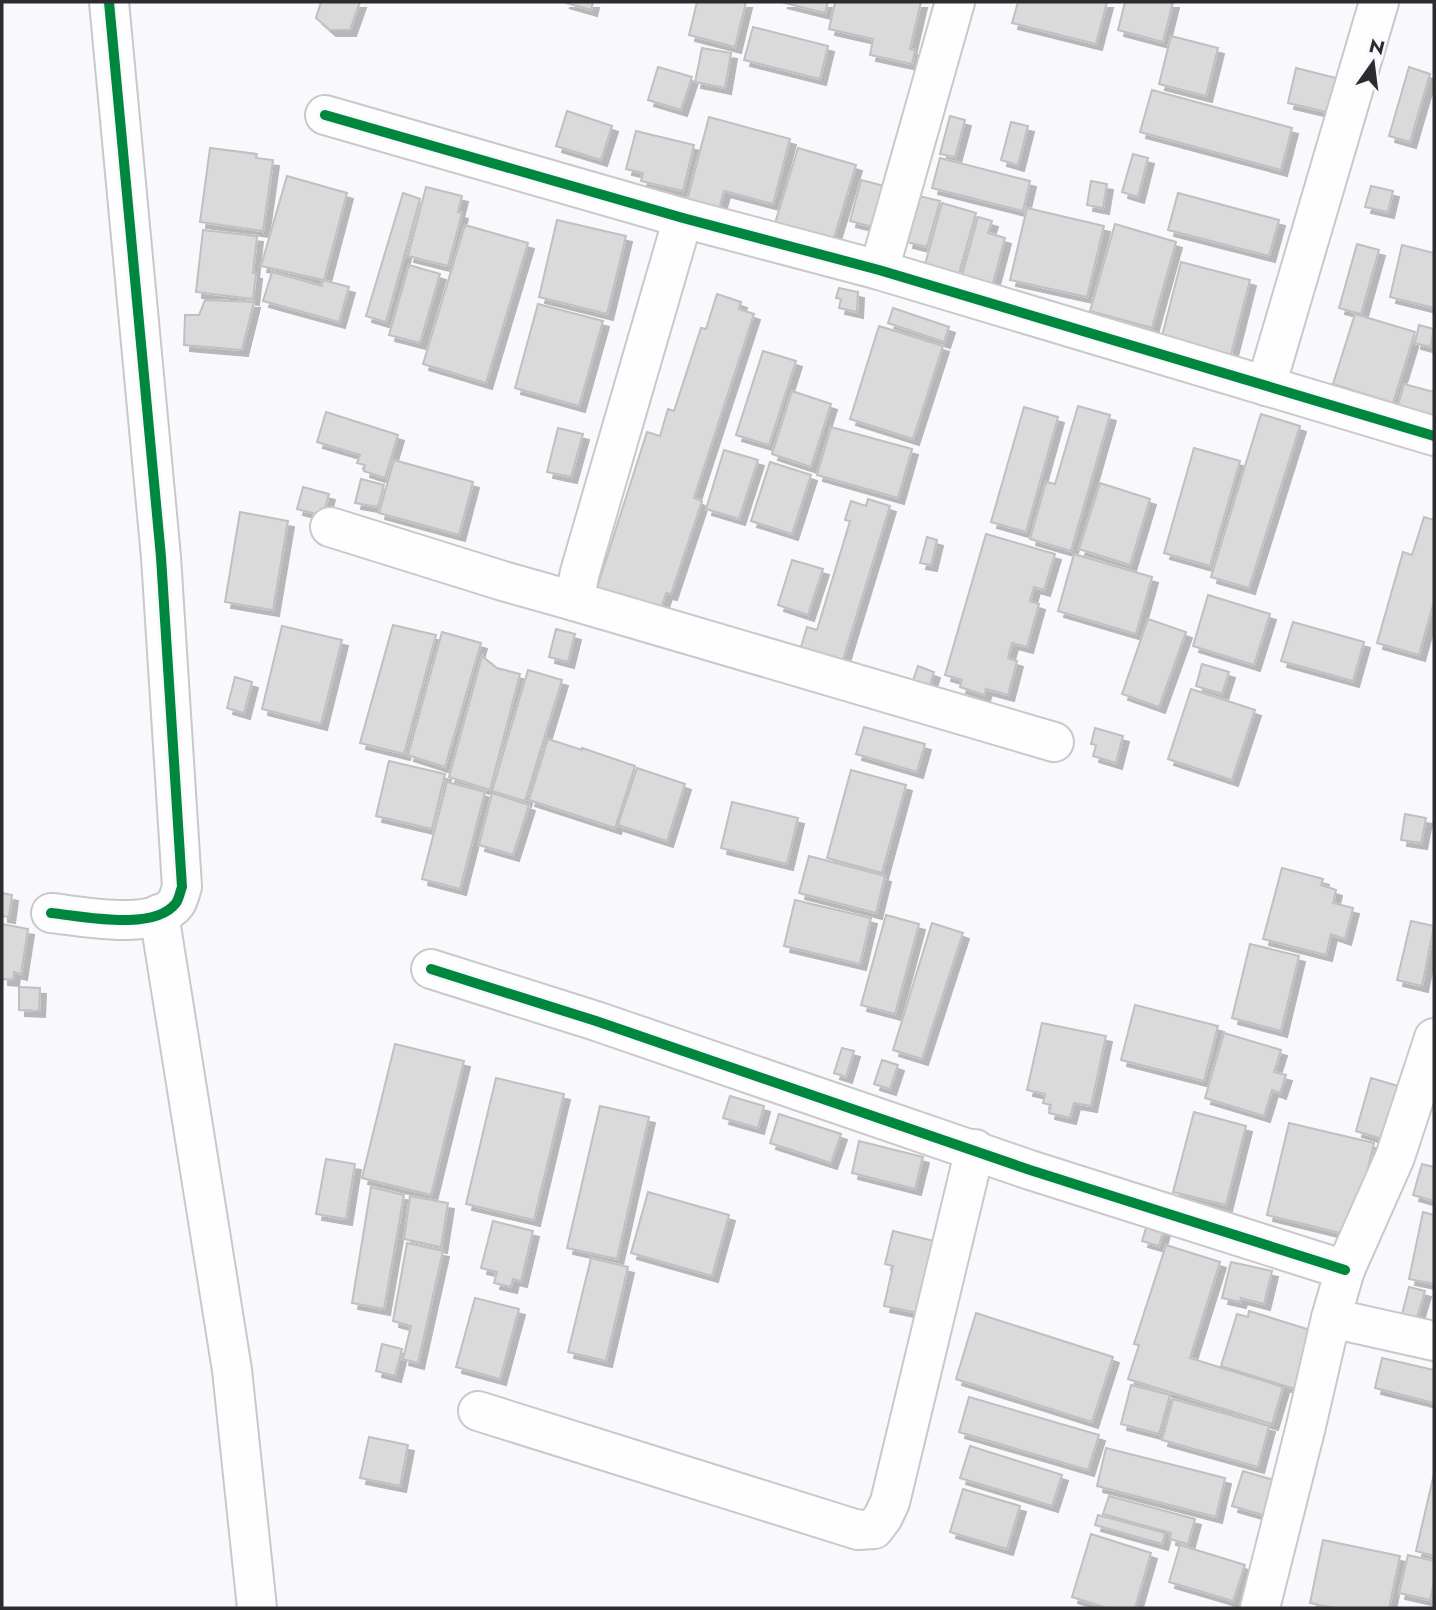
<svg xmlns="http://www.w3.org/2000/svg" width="1436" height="1610" font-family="Jost,sans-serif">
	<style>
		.building { fill: #dadada; stroke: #c0c0c1; stroke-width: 2; filter: url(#shadow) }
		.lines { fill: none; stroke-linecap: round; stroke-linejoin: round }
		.minor-casing { stroke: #c9c8ca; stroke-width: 42 }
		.minor { stroke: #fefeff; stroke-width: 38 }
		.cycleway-casing { stroke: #f8f7fd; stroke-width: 15 }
		.cycleway { stroke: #00873e; stroke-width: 10 }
	</style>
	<defs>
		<filter id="shadow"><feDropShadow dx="6" dy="6" stdDeviation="0" flood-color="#0004"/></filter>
	</defs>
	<rect width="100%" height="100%" fill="#f9f8fc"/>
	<!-- building -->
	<g class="building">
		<path d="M321 2H360L350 30H330L316 18Z"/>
		<path d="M563 2H593L591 10Z"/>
		<path d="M697 2H746L735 47 689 35Z"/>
		<path d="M781 2H828L825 13Z"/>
		<path d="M835 2H921L910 49 915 50 912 64 870 55 873 39 829 29Z"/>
		<path d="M1018 2H1107L1096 44 1012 23Z"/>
		<path d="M1125 2H1173L1163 42 1118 30Z"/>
		<path d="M753 27 828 46 820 79 744 60Z"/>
		<path d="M1171 36 1218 48 1206 96 1159 84Z"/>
		<path d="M702 48 731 53 725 88 695 82Z"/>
		<path d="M658 67 692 77 681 110 648 100Z"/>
		<path d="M1409 67 1430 74 1410 142 1389 136Z"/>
		<path d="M1296 68 1340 79 1331 113 1288 103Z"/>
		<path d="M1152 90 1292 128 1281 170 1140 132Z"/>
		<path d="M567 111 612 126 601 160 556 146Z"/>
		<path d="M950 116 965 120 955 157 940 154Z"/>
		<path d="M709 117 790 139 773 204 724 191 718 213 686 204Z"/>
		<path d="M1011 122 1028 126 1018 165 1001 160Z"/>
		<path d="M636 131 694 145 683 191 641 181 643 173 626 169Z"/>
		<path d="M210 148 257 154 256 158 273 160 263 231 200 222Z"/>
		<path d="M798 148 856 165 830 251 772 233Z"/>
		<path d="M1133 154 1148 158 1138 197 1122 192Z"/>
		<path d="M940 158 1030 181 1023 211 932 188Z"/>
		<path d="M287 176 347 193 324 280 261 266Z"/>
		<path d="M861 180 888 187 877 228 850 221Z"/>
		<path d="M1091 181 1107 184 1103 208 1087 205Z"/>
		<path d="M1371 186 1393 191 1388 212 1365 207Z"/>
		<path d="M426 187 462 196 458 212 462 213 448 266 408 256Z"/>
		<path d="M403 193 420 199 386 322 366 316Z"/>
		<path d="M1178 193 1279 220 1269 256 1168 230Z"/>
		<path d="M919 196 940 201 927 247 907 242Z"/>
		<path d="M942 203 976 213 958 277 924 268Z"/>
		<path d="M1027 208 1104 226 1087 297 1010 280Z"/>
		<path d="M978 217 992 221 988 233 1005 238 989 298 958 290Z"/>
		<path d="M557 220 626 236 607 314 539 297Z"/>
		<path d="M1115 224 1176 242 1152 328 1090 311Z"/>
		<path d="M465 225 528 243 486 383 423 364Z"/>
		<path d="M203 230 257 236 253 273H256L253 299 196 292Z"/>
		<path d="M1357 244 1379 250 1361 314 1339 308Z"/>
		<path d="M1402 245 1434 253V308L1390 297Z"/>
		<path d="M1181 262 1250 280 1229 362 1160 344Z"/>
		<path d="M409 265 440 274 420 343 389 335Z"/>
		<path d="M272 272 322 286 323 280 349 287 339 322 263 301Z"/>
		<path d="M839 288 858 292 857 312 839 308 841 299 836 298Z"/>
		<path d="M717 294 741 302 739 309 754 314 694 498 702 501 671 594 666 593 660 611 596 591 647 432 660 436 668 409 674 411 701 328 706 329Z"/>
		<path d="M205 300 254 302 242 350 184 345 185 315H199Z"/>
		<path d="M538 304 603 321 579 406 515 388Z"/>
		<path d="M893 308 949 327 944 342 888 323Z"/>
		<path d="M1355 314 1415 332 1393 403 1333 384Z"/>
		<path d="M1419 325 1434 329 1430 347 1415 343Z"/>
		<path d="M879 326 943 346 913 439 850 419Z"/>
		<path d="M763 351 796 361 769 445 736 435Z"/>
		<path d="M1404 384 1434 392V422L1396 412Z"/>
		<path d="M792 391 831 404 811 467 772 454Z"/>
		<path d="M1078 406 1110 415 1071 551 1030 539 1046 482 1055 484Z"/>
		<path d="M1024 407 1058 417 1026 532 991 522Z"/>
		<path d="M326 412 398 435 385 478 364 471 365 465 357 463 360 455 317 442Z"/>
		<path d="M1261 414 1300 426 1249 588 1211 577Z"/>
		<path d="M831 427 912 449 898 498 817 475Z"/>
		<path d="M558 428 583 434 571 477 547 472Z"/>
		<path d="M1194 448 1240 461 1210 566 1164 553Z"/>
		<path d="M724 450 758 460 739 519 706 509Z"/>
		<path d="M394 460 473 482 459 535 379 513Z"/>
		<path d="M770 462 811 475 792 534 751 521Z"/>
		<path d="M361 479 384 485 378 507 355 503Z"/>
		<path d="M1100 483 1150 499 1130 565 1079 549Z"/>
		<path d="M303 487 329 494 323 516 297 509Z"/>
		<path d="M868 499 890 506 842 663 800 650 807 627 817 630 850 521 845 520 851 501 866 506Z"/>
		<path d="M240 512 288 521 273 610 225 602Z"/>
		<path d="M1424 517 1434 520V601L1419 655 1377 643 1403 552 1412 555Z"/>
		<path d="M986 534 1055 554 1044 590 1034 587 1030 601 1039 604 1027 647 1012 643 1008 658 1017 661 1008 695 986 689 984 695 960 687 962 680 945 675Z"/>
		<path d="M927 537 937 540 931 565 920 563Z"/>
		<path d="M1074 554 1152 577 1136 634 1058 611Z"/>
		<path d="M792 560 823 569 808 615 778 605Z"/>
		<path d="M1208 595 1270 614 1254 665 1193 646Z"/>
		<path d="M1148 619 1186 632 1159 707 1122 694Z"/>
		<path d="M1293 622 1364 642 1353 681 1281 661Z"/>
		<path d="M393 625 436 635 404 754 360 743Z"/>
		<path d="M282 626 342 640 321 724 262 709Z"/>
		<path d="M556 629 575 634 568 662 549 657Z"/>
		<path d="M442 632 481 643 445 767 408 755Z"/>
		<path d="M482 656 497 668 520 674 490 790 449 777Z"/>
		<path d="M1202 664 1229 672 1222 694 1196 686Z"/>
		<path d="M918 666 934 672 926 696 910 689Z"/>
		<path d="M528 670 562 680 525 801 492 791Z"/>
		<path d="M235 677 252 682 244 713 227 708Z"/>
		<path d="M1191 689 1255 710 1232 780 1168 759Z"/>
		<path d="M864 727 925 744 917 772 856 754Z"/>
		<path d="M1095 728 1123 736 1116 763 1093 756 1096 745 1091 744Z"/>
		<path d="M548 739 582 750V748L635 766 615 828 529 800Z"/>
		<path d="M389 761 445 774 432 829 376 816Z"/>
		<path d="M637 768 685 784 667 841 618 825Z"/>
		<path d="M851 770 906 785 882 873 827 858Z"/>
		<path d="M447 782 485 792 460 889 422 879Z"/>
		<path d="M492 793 529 805 513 855 479 845Z"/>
		<path d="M732 802 798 818 787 864 721 848Z"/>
		<path d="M1405 814 1426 818 1421 843 1401 840Z"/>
		<path d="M809 856 885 876 876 913 799 893Z"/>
		<path d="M1282 868 1323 879 1321 885 1336 890 1333 903 1353 908 1345 939 1331 934 1326 955 1263 939Z"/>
		<path d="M2 893 12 895 9 917 2 916Z"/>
		<path d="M795 900 871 918 860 964 784 946Z"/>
		<path d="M886 915 919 924 895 1014 861 1005Z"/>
		<path d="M1411 921 1434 926 1422 986 1397 980Z"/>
		<path d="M932 923 963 933 922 1059 893 1050Z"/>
		<path d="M2 924 28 929 21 974 14 972 13 980 2 979Z"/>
		<path d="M1250 944 1299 956 1281 1031 1232 1018Z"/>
		<path d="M19 987 40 988 39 1011 19 1010Z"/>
		<path d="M1135 1005 1218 1026 1204 1081 1121 1060Z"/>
		<path d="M1042 1023 1106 1036 1091 1106 1074 1103 1070 1118 1049 1113 1051 1105 1043 1103 1045 1094 1027 1090Z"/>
		<path d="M1224 1033 1281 1050 1274 1072 1286 1075 1280 1093 1272 1090 1264 1116 1205 1098Z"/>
		<path d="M395 1044 464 1061 431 1195 362 1178Z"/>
		<path d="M842 1048 854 1051 846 1077 834 1073Z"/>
		<path d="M882 1060 898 1065 890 1089 874 1084Z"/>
		<path d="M496 1078 564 1094 534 1220 466 1204Z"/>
		<path d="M1371 1078 1398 1086 1382 1139 1356 1131Z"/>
		<path d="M730 1096 764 1106 758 1128 723 1118Z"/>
		<path d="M600 1106 649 1117 617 1259 567 1248Z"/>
		<path d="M1194 1112 1246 1126 1226 1205 1173 1192Z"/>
		<path d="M779 1114 841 1134 831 1163 770 1143Z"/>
		<path d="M1289 1123 1374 1143 1352 1236 1267 1215Z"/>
		<path d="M859 1141 923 1157 915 1189 852 1173Z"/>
		<path d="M326 1159 355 1164 346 1219 316 1214Z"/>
		<path d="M1422 1164 1434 1167V1201L1413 1195Z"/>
		<path d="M371 1187 404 1195 384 1309 352 1303Z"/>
		<path d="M648 1192 729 1215 712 1276 631 1253Z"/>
		<path d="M410 1196 448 1203 441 1247 404 1239Z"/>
		<path d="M1423 1212 1434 1215V1284L1409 1279Z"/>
		<path d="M493 1221 533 1231 521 1281 513 1279 511 1287 494 1283 497 1272 481 1268Z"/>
		<path d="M1148 1222 1165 1227 1159 1246 1142 1241Z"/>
		<path d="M893 1231 934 1241 918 1313 884 1306 893 1266 885 1264Z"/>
		<path d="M407 1243 443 1251 418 1363 403 1359 411 1326 393 1321Z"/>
		<path d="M1166 1245 1220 1262 1190 1358 1283 1387 1272 1424 1128 1379 1139 1345 1134 1344Z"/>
		<path d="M591 1258 628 1267 606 1361 568 1352Z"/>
		<path d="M1231 1262 1272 1271 1264 1304 1241 1298 1240 1302 1222 1298Z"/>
		<path d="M1409 1287 1425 1291 1417 1318 1402 1314Z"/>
		<path d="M475 1298 519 1309 500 1379 456 1367Z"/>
		<path d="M1249 1311 1323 1334 1305 1392 1221 1366 1237 1314 1248 1317Z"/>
		<path d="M976 1313 1113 1357 1092 1422 956 1379Z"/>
		<path d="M382 1344 402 1349 395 1376 376 1371Z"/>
		<path d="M1382 1358 1434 1370V1403L1375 1388Z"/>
		<path d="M1131 1385 1170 1395 1159 1434 1121 1424Z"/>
		<path d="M969 1397 1099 1435 1088 1470 959 1432Z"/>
		<path d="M1173 1399 1269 1426 1258 1467 1162 1440Z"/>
		<path d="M369 1437 408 1445 400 1486 360 1478Z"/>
		<path d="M970 1446 1062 1475 1052 1506 960 1478Z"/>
		<path d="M1106 1448 1225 1478 1216 1517 1097 1486Z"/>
		<path d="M1243 1471 1280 1482 1270 1517 1232 1506Z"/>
		<path d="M1434 1474V1556L1416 1551Z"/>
		<path d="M963 1489 1020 1506 1007 1549 950 1532Z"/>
		<path d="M1109 1496 1195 1519 1188 1544 1170 1539 1171 1533 1103 1514Z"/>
		<path d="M1098 1515 1165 1533 1162 1544 1095 1525Z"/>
		<path d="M1091 1534 1151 1553 1135 1608H1107L1072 1597Z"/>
		<path d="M1323 1540 1400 1556 1389 1608H1334L1310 1603Z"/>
		<path d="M1180 1545 1245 1565 1233 1601 1169 1582Z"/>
		<path d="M1408 1555 1434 1561V1581L1430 1600 1399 1593Z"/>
	</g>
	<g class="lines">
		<defs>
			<g id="minor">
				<path d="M325 115 683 218 879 270 1434 436"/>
				<path d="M879 270 955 2"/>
				<path d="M1266 386 1379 2"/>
				<path d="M330 527 503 581 574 601 580 572 683 218"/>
				<path d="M574 601 1054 742"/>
				<path d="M51 913C82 916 154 932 176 903 179 899 180 892 182 887L161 557 109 2"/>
				<path d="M159 914 232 1370 257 1608"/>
				<path d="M431 969 596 1021 1030 1170 1345 1270"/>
				<path d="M1331 1318 1434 1341"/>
				<path d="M478 1411 858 1530 874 1529 883 1517 890 1502 975 1149"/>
				<path d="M1260 1608 1306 1426 1331 1318 1345 1270 1395 1157 1434 1038"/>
			</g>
		</defs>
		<!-- minor casing -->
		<use href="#minor" class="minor-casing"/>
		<!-- minor -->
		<use href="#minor" class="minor"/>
		<defs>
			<g id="cycleway">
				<path d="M325 115 683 218 879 270 1434 436"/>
				<path d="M51 913C82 916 154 932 176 903 179 899 180 892 182 887L161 557 109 2"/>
				<path d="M431 969 596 1021 1030 1170 1345 1270"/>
			</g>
		</defs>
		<!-- cycleway casing -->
		<use href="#cycleway" class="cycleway-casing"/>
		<!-- cycleway -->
		<use href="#cycleway" class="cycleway"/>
	</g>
	<!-- border -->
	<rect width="1436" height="1610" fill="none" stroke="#2c2c2e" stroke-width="7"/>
	<!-- north arrow -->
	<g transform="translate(1373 63) rotate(14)" stroke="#f8f7fd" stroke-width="5" paint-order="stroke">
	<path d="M0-5L12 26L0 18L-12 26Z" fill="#2c2c2e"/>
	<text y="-10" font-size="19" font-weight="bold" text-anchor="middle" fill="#2c2c2e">N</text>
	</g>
</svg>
